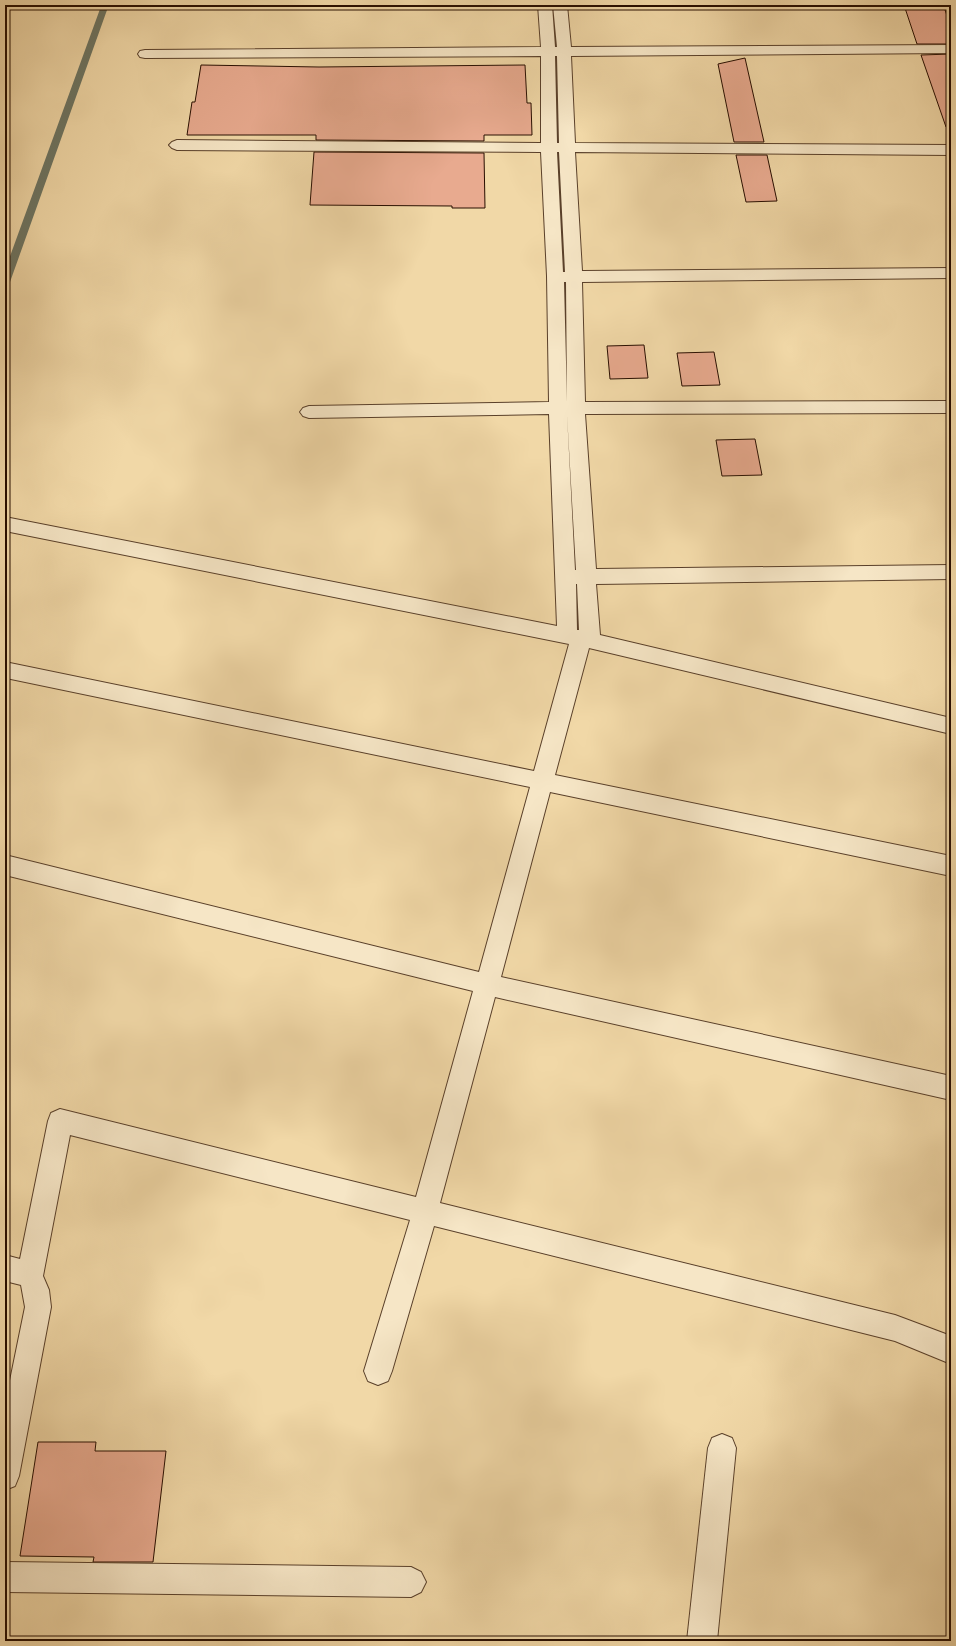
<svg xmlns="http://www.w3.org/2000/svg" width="956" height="1646" font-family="'Sorts Mill Goudy',serif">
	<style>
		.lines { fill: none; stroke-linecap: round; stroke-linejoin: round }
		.stream { fill: #6d7563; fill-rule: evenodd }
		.building { fill: #e8aa8f; stroke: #280e00 }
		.minor-casing { stroke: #5a402a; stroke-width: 2 }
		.minor { fill: #f6e6c6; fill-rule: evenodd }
	</style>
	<rect width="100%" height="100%" fill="#f1d8a7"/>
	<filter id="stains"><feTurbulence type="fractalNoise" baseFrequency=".005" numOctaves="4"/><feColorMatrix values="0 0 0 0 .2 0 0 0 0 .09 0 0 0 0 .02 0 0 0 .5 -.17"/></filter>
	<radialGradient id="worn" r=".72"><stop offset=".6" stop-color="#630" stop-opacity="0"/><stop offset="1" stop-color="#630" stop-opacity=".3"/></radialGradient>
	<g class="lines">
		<!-- stream -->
		<path class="stream" d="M105 5H114L107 10 10 282 5 285V270L100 9Z"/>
	</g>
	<!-- building -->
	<g class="building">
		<path d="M944 7 951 27V44H917L905 8Z"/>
		<path d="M951 54V126L946 127 921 55Z"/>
		<path d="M745 58 764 142H734L718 64Z"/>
		<path d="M201 65 319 67 525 65 527 103H531L532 135H484V141L316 140V135H187L192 102H195Z"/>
		<path d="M314 152 484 153 485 208H452V206L310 205Z"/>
		<path d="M736 155H767L777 201 746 202Z"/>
		<path d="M644 345 648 378 610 379 607 346Z"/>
		<path d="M714 352 720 385 682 386 677 353Z"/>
		<path d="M755 439 762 475 722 476 716 440Z"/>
		<path d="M38 1442H96L95 1451H166L153 1562H93L94 1557 20 1556Z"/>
	</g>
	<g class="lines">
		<defs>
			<g id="minor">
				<path d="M538 5H552L555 47H557L553 5H567L571 47 951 45V53L571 56 575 143 951 145V155L575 152 582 271 951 268V278L582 282 585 402 951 401V413L585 414 596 569 951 565V579L596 584 600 635 951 718V734L589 648 555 775 951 856V876L550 792 501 977 951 1076V1100L495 997 440 1203 895 1315 951 1336V1364L895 1341 434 1226 392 1371 388 1381 378 1385 368 1381 364 1371 410 1220 70 1135 43 1276 49 1290 51 1307 19 1476 15 1486 5 1490V1405L25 1307 21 1285 5 1281V1255L20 1259 48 1121 51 1113 60 1109 416 1197 473 991 5 875V855L479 972 530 787 6 678 5 662 534 771 569 644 5 531V517L557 626 549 414 309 418 303 416 300 412 303 408 309 406 549 402 547 276 541 152 177 150 172 148 169 145 172 142 177 140 541 143V56L145 58 140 57 138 54 140 51 145 50 541 47ZM555 56H557L559 143H557ZM557 152H559L565 272H563ZM564 282H566L567 402ZM567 414 576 570H575ZM576 584H577L579 630H577Z"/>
				<path d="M722 1434 732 1438 736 1448 717 1641H687L708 1448 712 1438Z"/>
				<path d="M5 1562 411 1567 421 1572 426 1582 421 1592 411 1597 5 1592Z"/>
			</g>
		</defs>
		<!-- minor casing -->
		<use href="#minor" class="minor-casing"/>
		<!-- minor -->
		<use href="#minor" class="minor"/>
	</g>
	<!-- margin -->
	<rect width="956" height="1646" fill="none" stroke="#f1d8a7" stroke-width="20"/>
	<rect x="6" y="6" width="944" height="1634" fill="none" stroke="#280e00" stroke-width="2"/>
	<rect x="10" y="10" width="936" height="1626" fill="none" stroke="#280e00"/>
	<rect width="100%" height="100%" filter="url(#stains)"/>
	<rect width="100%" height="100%" fill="url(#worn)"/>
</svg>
